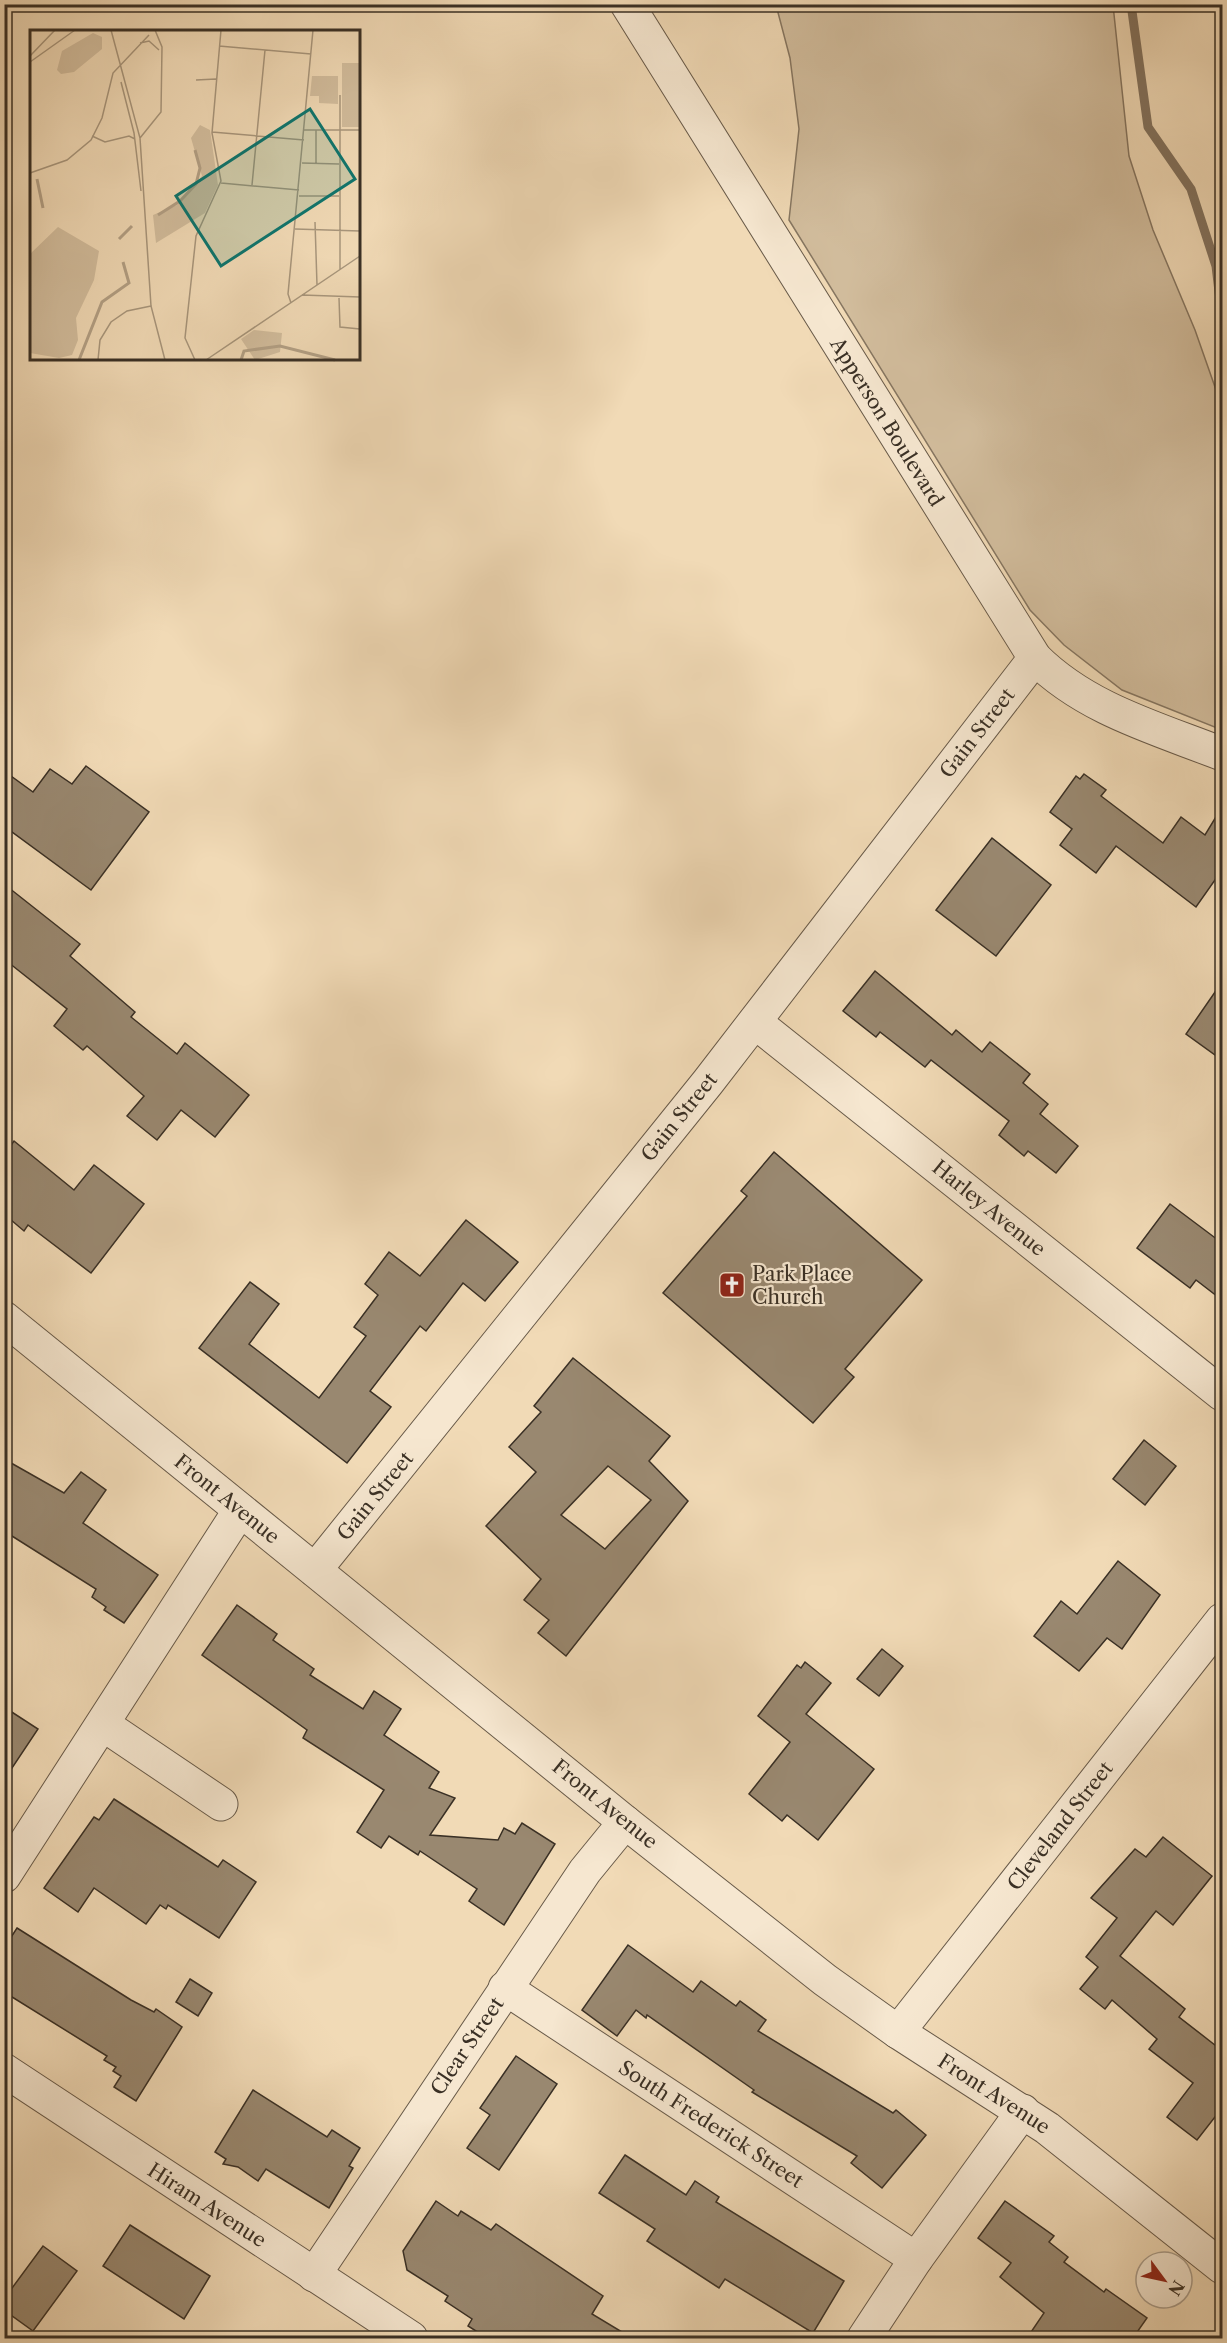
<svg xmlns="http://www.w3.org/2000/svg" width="1227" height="2343" font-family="'Libre Caslon Text',serif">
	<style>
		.green { fill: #d2bd9d; stroke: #867661; stroke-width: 1.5 }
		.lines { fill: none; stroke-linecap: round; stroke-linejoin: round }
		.stream { stroke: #83735f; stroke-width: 9 }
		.building { fill: #998870; stroke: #3a3025; stroke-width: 1.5; fill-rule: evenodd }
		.minor-casing { stroke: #685a49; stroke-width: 35 }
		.minor { stroke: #f6e7d0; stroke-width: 33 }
		.labels { text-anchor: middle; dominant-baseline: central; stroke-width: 4.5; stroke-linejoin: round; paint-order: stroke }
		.street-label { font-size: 20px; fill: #3a3025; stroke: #f6e7d0 }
		.poi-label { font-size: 20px; fill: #3a3025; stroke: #f6e7d0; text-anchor: start }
		.inset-river { fill: none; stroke: #b3a085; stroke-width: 3 }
		.inset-road { fill: none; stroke: #a8967c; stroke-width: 1.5 }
		.view { fill: #0f766e; fill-opacity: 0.15; stroke: #0f766e; stroke-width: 3 }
		.inset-edge { fill: none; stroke: #3a3025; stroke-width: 3 }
	</style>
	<rect width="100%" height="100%" fill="#f1dab6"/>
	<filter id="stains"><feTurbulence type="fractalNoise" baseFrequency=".00333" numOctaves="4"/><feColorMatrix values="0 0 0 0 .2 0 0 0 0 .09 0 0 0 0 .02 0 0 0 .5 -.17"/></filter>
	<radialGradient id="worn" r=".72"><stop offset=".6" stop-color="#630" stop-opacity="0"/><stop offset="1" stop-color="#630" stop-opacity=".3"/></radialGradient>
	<!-- green -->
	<path class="green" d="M776 5H1113L1129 156 1153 230 1195 330 1222 407V730L1122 690 1064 645 1030 610 789 220 799 129 790 58Z"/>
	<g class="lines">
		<!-- stream -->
		<path class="stream" d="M1131 4 1148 127 1191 189 1216 266 1222 317"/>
	</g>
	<!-- building -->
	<g class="building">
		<path d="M86 766 149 812 91 890 4 826V771L33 792 50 769 72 784Z"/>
		<path d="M1084 774 1106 790 1101 796 1163 843 1181 817 1205 835 1222 807V870L1196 907 1116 846 1096 873 1060 845 1072 829 1050 812 1076 776 1080 779Z"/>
		<path d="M992 838 1051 885 996 956 936 910Z"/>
		<path d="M4 884 80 944 70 956 135 1012 131 1017 177 1054 185 1043 249 1095 215 1137 181 1110 157 1140 127 1116 144 1096 87 1046 83 1050 54 1026 67 1009 4 959Z"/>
		<path d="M875 971 952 1035 956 1030 982 1052 990 1042 1030 1074 1023 1083 1048 1104 1040 1114 1078 1146 1056 1173 1028 1151 1024 1156 999 1135 1009 1121 931 1060 925 1067 880 1032 876 1037 843 1011Z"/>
		<path d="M1222 982V1060L1186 1034Z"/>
		<path d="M14 1141 74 1190 94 1165 144 1204 91 1273 28 1225 24 1231 4 1214V1155Z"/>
		<path d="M774 1152 922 1280 845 1369 854 1377 813 1423 663 1293 747 1196 741 1191Z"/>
		<path d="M1170 1204 1222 1243V1300L1196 1280 1190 1288 1137 1248Z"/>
		<path d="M466 1220 518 1262 485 1301 463 1283 426 1331 420 1326 370 1391 391 1407 347 1463 199 1348 250 1282 279 1304 249 1344 319 1398 366 1336 354 1327 378 1295 365 1284 389 1252 420 1276Z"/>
		<path d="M573 1358 670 1436 649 1461 688 1501 566 1656 538 1633 549 1620 524 1600 541 1579 486 1526 536 1472 509 1447 541 1412 534 1406ZM608 1466 651 1500 605 1549 561 1515Z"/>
		<path d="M1144 1440 1176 1466 1145 1505 1113 1479Z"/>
		<path d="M4 1459 64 1493 81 1472 106 1490 83 1523 158 1575 124 1623 104 1610 106 1607 92 1597 96 1589 4 1531Z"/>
		<path d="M1118 1561 1160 1595 1122 1649 1107 1638 1079 1671 1034 1636 1061 1601 1077 1614Z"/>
		<path d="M237 1605 277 1634 273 1640 314 1669 310 1675 363 1709 374 1691 401 1709 384 1735 439 1772 429 1788 455 1798 430 1835 498 1840 504 1828 515 1834 522 1823 555 1844 504 1925 469 1901 477 1889 420 1851 418 1855 389 1836 381 1848 357 1832 384 1790 303 1738 307 1730 202 1655Z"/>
		<path d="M882 1649 903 1666 879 1696 857 1679Z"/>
		<path d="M805 1662 831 1683 806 1714 874 1769 818 1840 787 1815 782 1821 749 1794 790 1742 758 1716 797 1665 801 1668Z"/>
		<path d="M4 1707 38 1729 4 1780Z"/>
		<path d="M114 1799 218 1867 223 1860 256 1882 219 1938 168 1905 166 1909 160 1905 146 1924 94 1888 78 1912 44 1888 94 1817 99 1820Z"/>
		<path d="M1163 1837 1212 1876 1173 1925 1156 1911 1120 1956 1185 2009 1179 2017 1220 2049 1222 2046V2108L1197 2140 1167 2117 1193 2083 1149 2049 1157 2039 1112 2000 1105 2009 1080 1989 1098 1967 1086 1957 1117 1918 1091 1898 1135 1849 1146 1857Z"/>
		<path d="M17 1928 131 2000 154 2012 156 2009 182 2027 136 2101 114 2087 121 2076 113 2071 116 2067 104 2060 107 2056 4 1992V1948Z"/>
		<path d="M628 1945 693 1992 701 1981 736 2006 740 2001 766 2020 758 2031 893 2113 896 2110 926 2135 882 2188 851 2163 857 2156 752 2092 754 2090 647 2015 646 2018 636 2010 617 2036 582 2010Z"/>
		<path d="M190 1979 212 1993 198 2016 176 2002Z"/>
		<path d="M516 2056 557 2084 499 2170 467 2148 490 2115 480 2108Z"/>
		<path d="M253 2090 327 2137 332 2130 360 2148 349 2166 353 2168 329 2208 266 2169 258 2181 238 2167 223 2164 226 2159 215 2152Z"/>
		<path d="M625 2155 686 2195 695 2181 719 2197 716 2202 844 2281 813 2333 725 2279 719 2288 647 2241 655 2229 599 2193Z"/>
		<path d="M436 2201 458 2216 461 2211 491 2230 496 2224 603 2296 592 2314 632 2338H487L468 2326 472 2319 445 2301 448 2296 407 2270 403 2251Z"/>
		<path d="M1005 2201 1054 2236 1049 2242 1068 2257 1064 2262 1104 2292 1106 2289 1147 2318 1133 2338H1027L1044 2313 1000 2277 1011 2263 978 2238Z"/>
		<path d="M130 2225 210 2276 184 2319 103 2266Z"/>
		<path d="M43 2246 77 2271 33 2331 4 2310V2299Z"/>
	</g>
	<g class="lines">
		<defs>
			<g id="minor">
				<path d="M627 4 1035 658C1086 709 1156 728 1222 754"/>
				<path d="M755 1022 1222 1394"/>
				<path d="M4 1318 625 1822 825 1980 898 2032 1047 2128 1222 2267"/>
				<path d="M315 1570 708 1082 1035 658"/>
				<path d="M104 1725 221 1804"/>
				<path d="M4 1876 240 1510"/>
				<path d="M505 1988 916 2259"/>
				<path d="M898 2032 1222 1620"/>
				<path d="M4 2070 411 2338"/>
				<path d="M314 2275 585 1871 625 1822"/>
				<path d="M864 2338 916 2259 1023 2111"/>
			</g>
		</defs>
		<!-- minor casing -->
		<use href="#minor" class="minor-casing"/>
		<!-- minor -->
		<use href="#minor" class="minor"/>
	</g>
	<!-- icons -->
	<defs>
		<symbol id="church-square" viewBox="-11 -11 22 22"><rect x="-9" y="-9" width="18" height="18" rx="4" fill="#8f2418" stroke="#f6e7d0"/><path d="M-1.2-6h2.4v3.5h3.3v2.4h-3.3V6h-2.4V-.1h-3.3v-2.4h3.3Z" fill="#fff"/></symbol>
	</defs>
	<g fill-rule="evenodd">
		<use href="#church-square" x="717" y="1270" width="30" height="30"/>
	</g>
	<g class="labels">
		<!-- street labels -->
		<g class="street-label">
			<text transform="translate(887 422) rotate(58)">Apperson Boulevard</text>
			<text transform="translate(977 733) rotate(-52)">Gain Street</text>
			<text transform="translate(679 1117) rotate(-51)">Gain Street</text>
			<text transform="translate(989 1208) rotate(39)">Harley Avenue</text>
			<text transform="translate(375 1496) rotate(-51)">Gain Street</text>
			<text transform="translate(227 1499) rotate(39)">Front Avenue</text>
			<text transform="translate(605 1804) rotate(39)">Front Avenue</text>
			<text transform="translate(1060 1826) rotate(-52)">Cleveland Street</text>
			<text transform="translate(467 2046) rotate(-56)">Clear Street</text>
			<text transform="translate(994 2094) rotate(33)">Front Avenue</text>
			<text transform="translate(711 2124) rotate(33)">South Frederick Street</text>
			<text transform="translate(207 2205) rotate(33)">Hiram Avenue</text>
		</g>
		<!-- poi labels -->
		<g class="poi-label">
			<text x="752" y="1274">Park Place<tspan x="752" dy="23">Church</tspan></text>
		</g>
	</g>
	<!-- overview -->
	<g transform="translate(30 30)">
		<rect width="330" height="330" fill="#f1dab6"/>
		<path d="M63 3 72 7V19L44 42 31 44 27 40 32 21ZM312 33H330V97H312ZM282 46H308V74L289 73V66H280ZM170 95 180 100 188 155 175 183 126 213 123 185 147 175 172 146 161 108ZM28 197 69 221 64 250 46 288 48 310 42 325 29 328 0 323V224ZM224 300 252 303 250 322 225 330 211 309Z" fill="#d2bd9d"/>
		<path class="inset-river" d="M7 149 13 178M128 185 150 171 166 154 170 138 165 120M89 209 102 196M49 330 72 272 99 253 93 232M211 330 214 321 250 316 305 330"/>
		<path class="inset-road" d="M81 0 110 108 121 276 135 330M110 13 119 11 129 20M189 16 281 24M0 26 25 0M0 32 45 0M166 50 186 49M91 52 104 103 111 161M274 100H330M182 102 274 110M62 106 75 112 99 106 105 109M110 108 131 82 132 17 125 0M272 133 309 134M286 134V100M0 143 37 130 61 110 72 88 83 43 119 5M191 153 269 160M222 155 235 20M269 166H309M285 192 287 255M265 199 330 201M310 240V65M272 265 330 267M309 268 310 297 330 299M261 273 258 264 283 0M68 330 70 310 81 292 97 281 121 276M165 330 155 308 166 206 191 151 182 103 191 0M176 330 330 226"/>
		<path class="view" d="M280 79 325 149 191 236 146 166Z"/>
		<rect width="330" height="330" class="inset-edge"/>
	</g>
	<!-- margin -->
	<rect width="1227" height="2343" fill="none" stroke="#f1dab6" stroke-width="24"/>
	<rect x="6" y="6" width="1215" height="2331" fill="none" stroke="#3a3025" stroke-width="3"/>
	<rect x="12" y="12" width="1203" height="2319" fill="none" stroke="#3a3025" stroke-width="1.5"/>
	<!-- north arrow -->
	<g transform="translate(1164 2280) rotate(123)"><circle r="28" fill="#f6e7d0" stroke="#ab9e8c" stroke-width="1.5"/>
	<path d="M0-4.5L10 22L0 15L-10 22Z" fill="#8f2418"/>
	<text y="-9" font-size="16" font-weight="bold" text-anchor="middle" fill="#3a3025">N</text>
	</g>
	<rect width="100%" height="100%" filter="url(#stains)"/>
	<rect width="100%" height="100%" fill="url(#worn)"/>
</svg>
